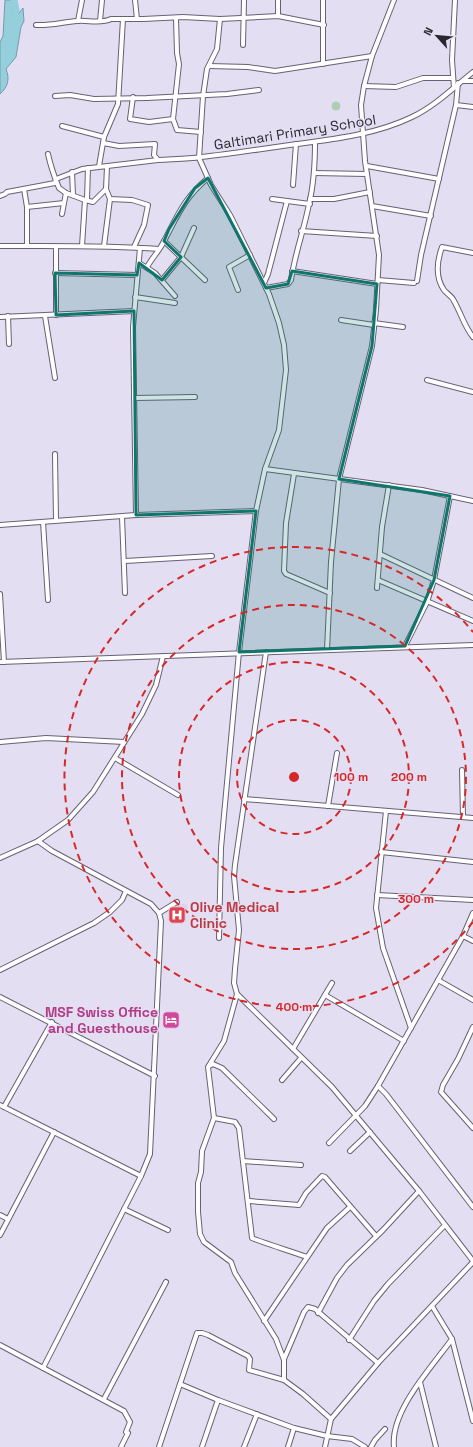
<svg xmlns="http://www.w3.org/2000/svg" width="473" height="1447" font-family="'Space Grotesk',sans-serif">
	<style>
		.built { fill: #dbd3ef }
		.green { fill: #afcfb3 }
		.water { fill: #95cfdc; stroke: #749ca8 }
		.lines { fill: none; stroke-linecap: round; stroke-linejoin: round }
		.river { stroke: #95cfdc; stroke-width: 7 }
		.minor-casing { stroke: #676174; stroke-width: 6 }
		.minor { stroke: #fff; stroke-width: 4 }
		.marked { fill: #0f766e; fill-opacity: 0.2; stroke: #0f766e; stroke-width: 3; stroke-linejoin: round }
		.ring { fill: none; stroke: #d62828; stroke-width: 2; stroke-dasharray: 7 5 }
		.labels { text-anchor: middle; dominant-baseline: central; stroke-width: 3; stroke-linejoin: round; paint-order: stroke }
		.street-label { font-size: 14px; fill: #28262e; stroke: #e4def3 }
		.health-label { font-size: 14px; font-weight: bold; fill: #be3a42; stroke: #e4def3; text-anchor: start }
		.hotel-label { font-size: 14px; font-weight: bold; fill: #b23c85; stroke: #e4def3; text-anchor: end }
		.centre { fill: #d62828; stroke: #e4def3; stroke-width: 2 }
		.ring-label { font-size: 12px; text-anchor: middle; font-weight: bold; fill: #d62828; stroke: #e4def3; stroke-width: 3; stroke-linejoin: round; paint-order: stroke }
	</style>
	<rect width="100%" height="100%" fill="#e4def3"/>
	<!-- built -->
	<path class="built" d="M179 904H187L186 922 168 921V908H173Z"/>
	<!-- green -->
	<circle class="green" cx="336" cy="106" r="4.5"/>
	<!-- water -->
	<path class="water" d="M5 0H14L11 23 23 8 24 21 21 27 16 57 6 69C10 79 8 87 0 94V42L3 36Z"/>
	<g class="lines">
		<!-- river -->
		<path class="river" d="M11 29 16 10 14 0"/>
		<defs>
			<g id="minor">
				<path d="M135 0 137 19"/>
				<path d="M278 16V0"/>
				<path d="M176 18 177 53 179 64 173 119 177 130 201 132"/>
				<path d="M78 21 82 0"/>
				<path d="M100 21 102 0"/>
				<path d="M36 25C50 26 63 22 77 21 88 20 101 24 111 19H143L183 17 220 19 278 16 324 25"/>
				<path d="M243 45 244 0"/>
				<path d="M323 64V0"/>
				<path d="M209 66 248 67 275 71 372 56"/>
				<path d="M463 81H473"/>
				<path d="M364 86 396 87 423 78H453"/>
				<path d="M454 88 452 60 455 0"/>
				<path d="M55 96 70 95 94 99 147 98 227 94 259 90"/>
				<path d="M133 97 130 119 149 122 173 119"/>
				<path d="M456 105 473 107"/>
				<path d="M62 126 104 137"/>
				<path d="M103 143 119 146 155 144 154 155 158 160C172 159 187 159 201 157 233 154 265 148 297 144 336 139 377 134 412 117 435 106 453 88 473 72"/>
				<path d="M48 154C51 168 54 176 59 188L66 193"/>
				<path d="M99 166 104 137 118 104 123 19"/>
				<path d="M367 166 439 179"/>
				<path d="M88 168 87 199 85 200 93 202 106 189 107 167"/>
				<path d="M72 172 73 195"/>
				<path d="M314 173 367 174"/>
				<path d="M293 185 296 144"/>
				<path d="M24 189 27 207V246"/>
				<path d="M0 196 5 194 7 192 55 183 56 179 82 169 158 160"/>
				<path d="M110 199 132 200 148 205 144 225 134 247"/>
				<path d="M272 199 310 204"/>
				<path d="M310 199H334L370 192"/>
				<path d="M372 206 431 216"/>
				<path d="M27 207 64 203 66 193 85 200 82 246"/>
				<path d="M62 214 64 203"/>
				<path d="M301 231 377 236"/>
				<path d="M164 241 205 280"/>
				<path d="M0 246C53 246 106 245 159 249"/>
				<path d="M104 246 110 199 106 189"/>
				<path d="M473 253 442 247C437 261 435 277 444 290 447 294 452 296 454 301 461 313 464 326 473 337"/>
				<path d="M139 263 155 273 175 296"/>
				<path d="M147 267C152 258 160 250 164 241 178 215 184 198 208 178"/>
				<path d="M292 271 377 284"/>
				<path d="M55 273 137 275"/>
				<path d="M162 280 181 257 194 228"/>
				<path d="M378 280 414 283"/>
				<path d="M417 281 421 255 456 105 458 83"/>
				<path d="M264 283 268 274 287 201"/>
				<path d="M266 288 288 284 291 280C295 253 304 230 309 204 314 184 315 163 315 142"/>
				<path d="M238 290 229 267 250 255"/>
				<path d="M135 297 175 303"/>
				<path d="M56 315V247"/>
				<path d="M8 316 9 344"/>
				<path d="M45 316 55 378"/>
				<path d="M0 317 134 311"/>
				<path d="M341 320 374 325"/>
				<path d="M374 323 403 327"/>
				<path d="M427 380 473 392"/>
				<path d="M134 398 195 397"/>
				<path d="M55 454 56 520"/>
				<path d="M265 469 422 490 473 501"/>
				<path d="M294 474 286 523 284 571 286 574 330 593"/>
				<path d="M136 515 133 327 140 248"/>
				<path d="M122 517 125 593"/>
				<path d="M43 522 48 600"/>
				<path d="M0 525 136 515 256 511"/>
				<path d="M380 554 473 598"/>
				<path d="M125 561 212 556"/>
				<path d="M378 580 473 621"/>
				<path d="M377 588 382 527 389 485"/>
				<path d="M0 594 4 662"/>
				<path d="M405 646 427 602 434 580 450 496"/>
				<path d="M327 650 331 562 339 479 372 346 376 310 379 255 365 161 361 105 364 86 372 56 394 0"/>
				<path d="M266 652 235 865 234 876 239 930 235 969 234 983 237 994 224 1041 208 1067 214 1118 202 1151 201 1172 198 1183V1212L200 1234 204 1242 231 1262 235 1273 276 1339 284 1360V1380L303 1394 331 1419"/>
				<path d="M0 662 473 645"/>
				<path d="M0 742 46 738 124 742"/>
				<path d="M115 758 178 795"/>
				<path d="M462 770 463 816"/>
				<path d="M244 799 473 818"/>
				<path d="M328 806 337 753"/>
				<path d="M386 811 376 908 383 948 411 1028"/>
				<path d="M38 841 52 851 151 904 159 913 161 921 150 1154 141 1176 43 1368"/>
				<path d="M381 852 473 862"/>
				<path d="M0 858 38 841 68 820 93 792 142 714 156 685 163 656"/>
				<path d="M377 895 473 900"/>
				<path d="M159 913 177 902"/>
				<path d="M463 936 473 941"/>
				<path d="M219 938 221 848 239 652 256 511 265 469 279 430 286 370 284 345 279 323 269 294 230 215 211 185 199 158 203 96 207 69 217 49 220 19"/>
				<path d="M0 970 94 923 110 912 122 900 126 891"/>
				<path d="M438 980 473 1000"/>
				<path d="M237 994 332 1087 419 1191 473 1261"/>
				<path d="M325 995 404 1041"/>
				<path d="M0 997 155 1076"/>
				<path d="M473 1027 458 1059 443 1085 441 1092 473 1128"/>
				<path d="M293 1049 332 983"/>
				<path d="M209 1066 213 1064 222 1068 274 1119"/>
				<path d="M282 1080 301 1058"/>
				<path d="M378 1086 386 1094 473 1207"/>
				<path d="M0 1105 141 1176"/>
				<path d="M4 1107 52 1022"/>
				<path d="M214 1118 235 1122 239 1128 252 1238C255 1240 299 1254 307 1257"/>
				<path d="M329 1143 365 1106 378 1086 463 936 473 913"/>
				<path d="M350 1151 370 1132"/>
				<path d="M243 1161 301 1165"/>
				<path d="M249 1201 299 1205 306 1193 322 1176 325 1177 376 1236"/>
				<path d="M124 1209 168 1230"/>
				<path d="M0 1215 8 1219"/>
				<path d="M0 1235 54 1132"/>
				<path d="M318 1313 337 1278 347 1265 383 1230 419 1191"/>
				<path d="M264 1321 327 1228 350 1207"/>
				<path d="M452 1339 473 1421"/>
				<path d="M349 1340 374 1301 388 1284 444 1226"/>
				<path d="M0 1345 124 1411 130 1422 126 1432 128 1433 121 1447"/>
				<path d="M284 1359 304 1312 308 1307 315 1309 378 1363"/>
				<path d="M420 1382 436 1447"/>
				<path d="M180 1384 218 1400 294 1428 327 1436 352 1439 365 1447"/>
				<path d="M104 1399 166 1282"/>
				<path d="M159 1447 197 1333H202L208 1335 248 1356 250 1359 249 1370 284 1380"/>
				<path d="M202 1447 218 1400"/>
				<path d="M244 1447 257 1414"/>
				<path d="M288 1447 294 1428"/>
				<path d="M325 1447 331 1419 378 1363 473 1262"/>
				<path d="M371 1447 375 1440 385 1429"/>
				<path d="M394 1447C390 1411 432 1367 452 1339L432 1306"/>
			</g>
		</defs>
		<!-- minor casing -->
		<use href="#minor" class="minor-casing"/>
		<!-- minor -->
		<use href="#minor" class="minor"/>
	</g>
	<!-- marked area -->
	<path class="marked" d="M208 178 266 288 288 284 292 271 377 284 372 346 339 479 450 496 434 580 405 646 239 652 256 511 136 515 134 311 56 315 55 273 137 275 139 263 162 280 181 257 164 241 169 229 195 188Z"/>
	<!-- distance rings -->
	<g class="ring">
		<circle cx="294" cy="777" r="57"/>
		<circle cx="294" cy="777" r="115"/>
		<circle cx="294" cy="777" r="172"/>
		<path d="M473 922A230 230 0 1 1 473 632"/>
	</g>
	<!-- icons -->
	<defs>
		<symbol id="hospital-square" viewBox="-11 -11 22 22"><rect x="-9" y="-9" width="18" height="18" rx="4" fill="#e0444e" stroke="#e4def3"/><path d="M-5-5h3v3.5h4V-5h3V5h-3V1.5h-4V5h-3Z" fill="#fff"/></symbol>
		<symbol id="hotel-square" viewBox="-11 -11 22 22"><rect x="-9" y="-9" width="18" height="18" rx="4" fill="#d1479c" stroke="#e4def3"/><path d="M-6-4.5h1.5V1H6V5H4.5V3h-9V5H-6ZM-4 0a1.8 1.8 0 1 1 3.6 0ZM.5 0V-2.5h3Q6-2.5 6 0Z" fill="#fff"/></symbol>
	</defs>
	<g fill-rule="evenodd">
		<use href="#hospital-square" x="167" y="905" width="20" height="20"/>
		<use href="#hotel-square" x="161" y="1010" width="20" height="20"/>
	</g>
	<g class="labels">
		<!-- street labels -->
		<g class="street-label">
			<text transform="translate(295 132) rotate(-9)">Galtimari Primary School</text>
		</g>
		<!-- health labels -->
		<g class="health-label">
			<text x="190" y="907">Olive Medical<tspan x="190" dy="16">Clinic</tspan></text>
		</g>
		<!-- hotel labels -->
		<g class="hotel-label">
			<text x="158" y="1012">MSF Swiss Office<tspan x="158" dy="16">and Guesthouse</tspan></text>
		</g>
	</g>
	<circle cx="294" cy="777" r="6" class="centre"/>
	<g class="ring-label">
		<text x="351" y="781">100 m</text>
		<text x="409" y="781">200 m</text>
		<text x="416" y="903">300 m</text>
		<text x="294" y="1011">400 m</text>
	</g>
	<!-- north arrow -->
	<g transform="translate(437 36) rotate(297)" stroke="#e4def3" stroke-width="3" paint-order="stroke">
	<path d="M0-3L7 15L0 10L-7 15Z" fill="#28262e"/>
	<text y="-6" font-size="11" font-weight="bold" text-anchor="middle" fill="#28262e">N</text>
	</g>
</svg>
